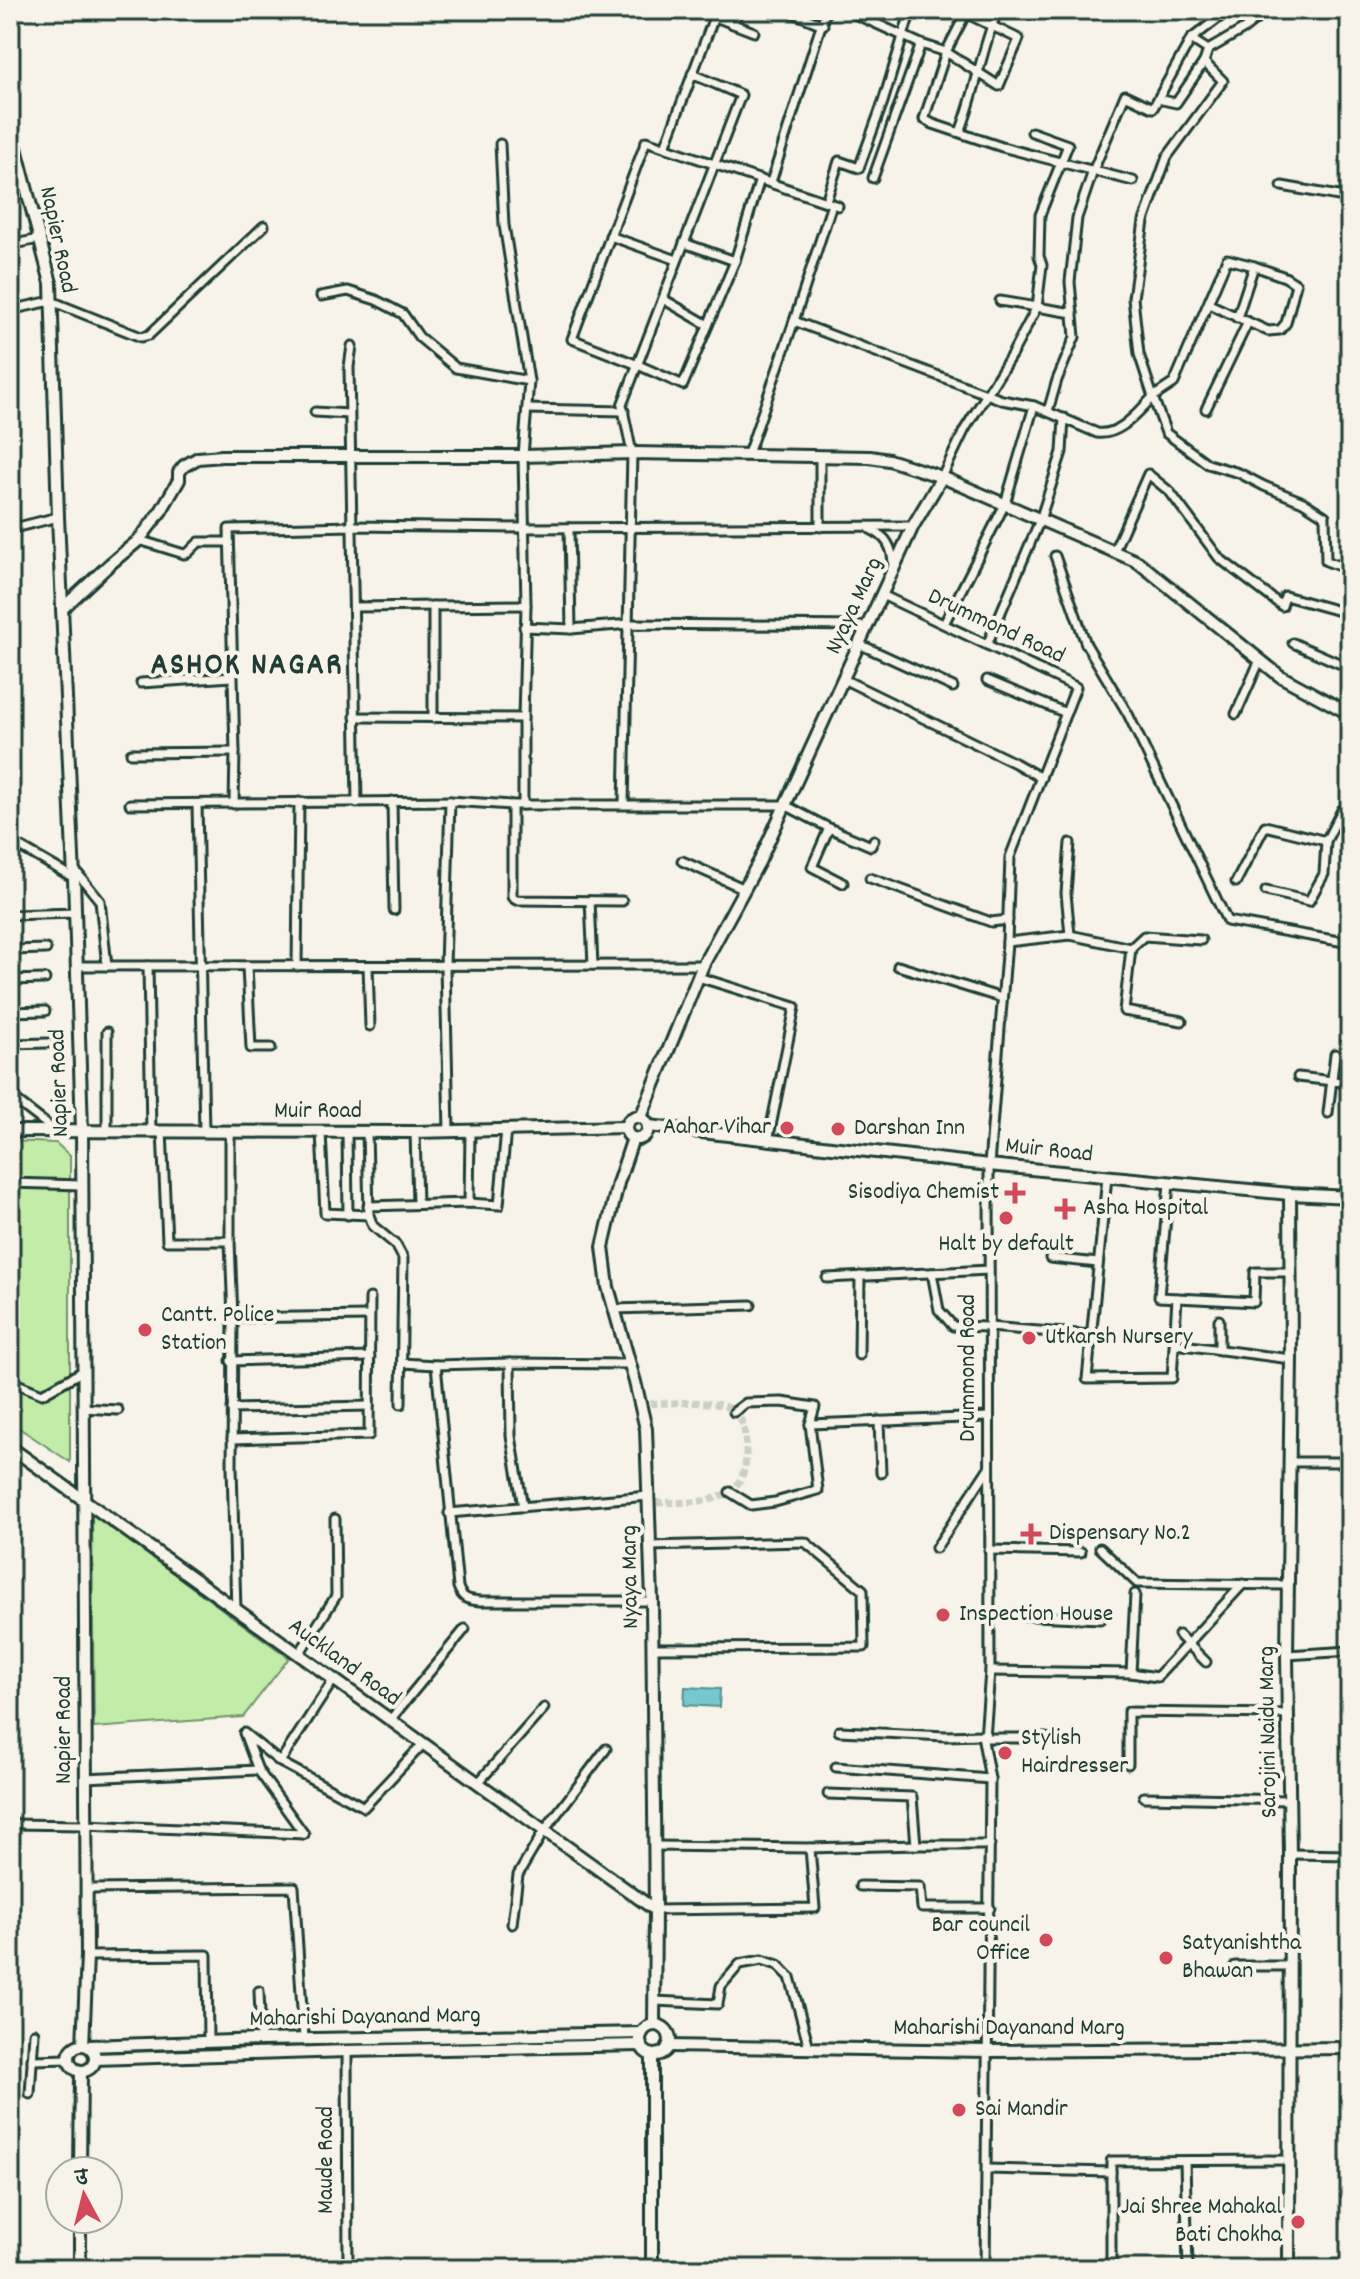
<svg xmlns="http://www.w3.org/2000/svg" width="1360" height="2279" font-family="Dekko,'Playpen Sans Deva',sans-serif">
	<style>
		.green { fill: #c2eca7; stroke: #70946e; stroke-width: 2 }
		.water { fill: #76c8ce; stroke: #539090; stroke-width: 2 }
		.lines { fill: none; stroke-linecap: round; stroke-linejoin: round }
		.street-tunnel { stroke: #cccfc4; stroke-width: 7; stroke-dasharray: 7 3.5; stroke-linecap: butt }
		.street-casing { stroke: #1f3d34; stroke-width: 13 }
		.secondary-casing { stroke: #1f3d34; stroke-width: 16 }
		.street { stroke: #f7f3e8; stroke-width: 7 }
		.secondary { stroke: #f7f3e8; stroke-width: 10 }
		.poi-dot { fill: #d1495b; stroke: #f7f3e8; stroke-width: 3 }
		.labels { text-anchor: middle; dominant-baseline: central; stroke-width: 8; stroke-linejoin: round; paint-order: stroke }
		.street-label { font-size: 24px; fill: #1f3d34; stroke: #f7f3e8 }
		.poi-label { font-size: 24px; fill: #1f3d34; stroke: #f7f3e8; text-anchor: start }
		.district-label { font-size: 32px; font-weight: bold; letter-spacing: 2px; fill: #1f3d34; stroke: #f7f3e8 }
	</style>
	<rect width="100%" height="100%" fill="#f7f3e8"/>
	<filter id="ink" filterUnits="userSpaceOnUse"><feTurbulence type="fractalNoise" baseFrequency=".0125" numOctaves="2"/><feDisplacementMap in="SourceGraphic" scale="16" xChannelSelector="R" yChannelSelector="G"/><feConvolveMatrix kernelMatrix="1 2 1 2 8 2 1 2 1" color-interpolation-filters="sRGB"/></filter>
	<g filter="url(#ink)">
		<!-- green -->
		<g class="green">
			<path d="M10 1141 56 1143 70 1156V1462L10 1422Z"/>
			<path d="M92 1514 289 1658 243 1717 94 1728Z"/>
		</g>
		<!-- water -->
		<path class="water" d="M685 1687 720 1689 719 1707 684 1705Z"/>
		<g class="lines">
			<!-- street-tunnel -->
			<path class="street-tunnel" d="M640 1404C662 1404 709 1399 727 1407 740 1412 744 1425 745 1437 754 1510 702 1501 649 1503"/>
			<defs>
				<g id="street">
					<path d="M697 10 754 32"/>
					<path d="M786 10 823 25"/>
					<path d="M846 10 921 44 946 52 999 86 1019 39 959 10"/>
					<path d="M966 13 946 52 924 119 933 124 1002 147 1133 181"/>
					<path d="M733 24 738 10"/>
					<path d="M1191 39 1229 10"/>
					<path d="M1208 50 1244 29 1268 10"/>
					<path d="M960 132C976 92 981 49 998 10"/>
					<path d="M500 144 504 225 529 381 523 456 526 605 523 718V805"/>
					<path d="M665 147 714 17"/>
					<path d="M873 178 921 44"/>
					<path d="M760 179 735 261 683 385 638 365 572 339 646 141 838 206"/>
					<path d="M771 182 826 10"/>
					<path d="M1282 186 1350 198"/>
					<path d="M826 201 839 161 859 168 883 102 911 10"/>
					<path d="M610 236 677 260"/>
					<path d="M684 243 735 261"/>
					<path d="M10 245 39 239"/>
					<path d="M1254 266 1227 259 1174 383 1153 397 1166 433 1208 464 1239 473 1264 486 1303 502 1325 516 1326 561 1350 570"/>
					<path d="M321 296 348 291 376 300 403 314 419 337 456 368 529 381"/>
					<path d="M663 299 708 325"/>
					<path d="M1000 301 1073 313"/>
					<path d="M10 310 51 301 141 337 149 335 264 226"/>
					<path d="M1237 318 1254 266 1285 277 1296 284 1286 323 1280 330 1268 331 1248 322"/>
					<path d="M794 321 832 204"/>
					<path d="M352 346 349 367 357 803"/>
					<path d="M527 409 624 411"/>
					<path d="M1206 409 1248 322 1209 304"/>
					<path d="M1048 411 1057 380 1075 337 1070 282 1077 218 1093 171 1125 95 1153 108 1191 39 1208 50 1204 62 1176 103 1158 99"/>
					<path d="M315 412 349 414"/>
					<path d="M748 454 794 321 1002 400 1034 406 1097 433C1120 436 1138 412 1153 397L1139 354 1133 298 1144 221 1167 157 1223 81 1204 62"/>
					<path d="M820 457V527"/>
					<path d="M942 477 965 429 1012 354 1037 307 1042 265 1039 256 1040 215 1068 145 1032 132"/>
					<path d="M569 528 571 629"/>
					<path d="M10 529 58 517"/>
					<path d="M870 529C886 536 893 547 893 566"/>
					<path d="M139 540 184 554 188 553 199 542H229"/>
					<path d="M1114 551 1148 474 1170 492 1219 558 1282 606 1285 596 1350 614"/>
					<path d="M1055 556 1086 644 1128 714 1227 921 1350 943"/>
					<path d="M882 595 1076 687 1010 857 1007 942 989 1165 990 1671 985 1738 982 1735 990 1779 985 2269"/>
					<path d="M354 607 526 605"/>
					<path d="M944 624 1005 504 1034 406"/>
					<path d="M524 627 571 629 630 624 867 626"/>
					<path d="M1293 643 1350 668"/>
					<path d="M859 644 953 687"/>
					<path d="M987 645 1040 520 1062 452 1064 418"/>
					<path d="M843 679 1015 763 1041 778"/>
					<path d="M987 680 1066 713"/>
					<path d="M141 683 232 677"/>
					<path d="M1236 714 1260 660"/>
					<path d="M355 717 523 718"/>
					<path d="M433 718V606"/>
					<path d="M131 753 235 752"/>
					<path d="M392 801 394 910"/>
					<path d="M130 804 450 801 512 805H785L829 828 871 846 874 840"/>
					<path d="M197 804 204 1132"/>
					<path d="M234 804 235 752 229 529 353 526 526 528 913 526"/>
					<path d="M624 804 632 453 622 405 741 95 692 74"/>
					<path d="M512 805V897L516 900 622 901"/>
					<path d="M829 828 812 867 843 883"/>
					<path d="M10 841 74 878"/>
					<path d="M682 861 745 889"/>
					<path d="M75 870 100 901 107 966"/>
					<path d="M870 878 991 922 1008 920"/>
					<path d="M1236 882 1265 826 1326 841"/>
					<path d="M1266 891 1309 901 1324 874 1326 841 1342 810 1350 811"/>
					<path d="M590 901 593 965"/>
					<path d="M10 915 75 913"/>
					<path d="M1070 935 1066 893 1070 843"/>
					<path d="M1007 942 1070 935 1131 948 1144 936 1201 940"/>
					<path d="M1131 948 1124 1011 1182 1021"/>
					<path d="M10 950 46 949"/>
					<path d="M77 966 703 965"/>
					<path d="M148 966 151 1131"/>
					<path d="M247 966 251 1048H271"/>
					<path d="M297 966 299 802"/>
					<path d="M368 966 370 1026"/>
					<path d="M898 966 1002 998"/>
					<path d="M698 977 795 1007 768 1141"/>
					<path d="M10 980 45 979"/>
					<path d="M10 1012 45 1011"/>
					<path d="M107 1032V1130"/>
					<path d="M10 1044 48 1043"/>
					<path d="M1298 1077 1350 1083"/>
					<path d="M10 1096 54 1130"/>
					<path d="M1328 1113 1335 1054"/>
					<path d="M162 1131 167 1241H230"/>
					<path d="M367 1131 369 1215 373 1226 396 1245 403 1258 401 1404"/>
					<path d="M449 1131 445 966 450 801"/>
					<path d="M230 1132V1241L233 1318 232 1467 236 1610"/>
					<path d="M321 1132 325 1213 369 1215"/>
					<path d="M347 1132 348 1215"/>
					<path d="M415 1132 417 1204"/>
					<path d="M1107 1177 1087 1379 1172 1378 1177 1298"/>
					<path d="M10 1183 82 1185"/>
					<path d="M1169 1183 1159 1297 1254 1302 1255 1272H1291"/>
					<path d="M469 1203 470 1131"/>
					<path d="M368 1206 469 1203 499 1205 506 1129"/>
					<path d="M1050 1258 1098 1263"/>
					<path d="M932 1273 939 1310 953 1326 989 1327 1091 1335"/>
					<path d="M827 1278 989 1270"/>
					<path d="M614 1309 751 1305"/>
					<path d="M233 1318 369 1316"/>
					<path d="M1175 1344 1291 1359"/>
					<path d="M1219 1350V1320"/>
					<path d="M859 1355 860 1276"/>
					<path d="M231 1361 370 1357"/>
					<path d="M402 1363 436 1365 510 1363 630 1364"/>
					<path d="M510 1363 511 1436 523 1507"/>
					<path d="M436 1365 458 1587C462 1599 468 1600 481 1601H652"/>
					<path d="M10 1381 42 1394 83 1371"/>
					<path d="M83 1408 118 1410"/>
					<path d="M232 1409 369 1406"/>
					<path d="M734 1412 746 1403 782 1402 815 1407 810 1424 989 1417"/>
					<path d="M879 1421 881 1473"/>
					<path d="M232 1439 369 1435 370 1298"/>
					<path d="M1290 1462H1350"/>
					<path d="M730 1492 751 1505 775 1502 818 1490 810 1424"/>
					<path d="M449 1513 649 1496"/>
					<path d="M650 1546 805 1542 863 1590 864 1647 652 1648"/>
					<path d="M936 1548 988 1469"/>
					<path d="M1100 1548 1137 1583 1288 1585"/>
					<path d="M989 1550 1081 1552"/>
					<path d="M989 1614 1100 1619"/>
					<path d="M1179 1635 1206 1662"/>
					<path d="M299 1654 336 1596 335 1519"/>
					<path d="M1287 1655 1350 1651"/>
					<path d="M990 1671 1131 1673 1135 1594"/>
					<path d="M1131 1673 1157 1677 1243 1584"/>
					<path d="M390 1720 465 1629"/>
					<path d="M839 1731 946 1736 982 1735"/>
					<path d="M985 1738H1046"/>
					<path d="M280 1762 334 1679"/>
					<path d="M1128 1764V1712L1288 1714"/>
					<path d="M836 1767 990 1779"/>
					<path d="M85 1778 258 1770"/>
					<path d="M478 1783 544 1708"/>
					<path d="M828 1794 912 1797 916 1845H990"/>
					<path d="M1144 1797 1289 1800"/>
					<path d="M10 1824 85 1825 304 1834"/>
					<path d="M304 1834 258 1770 244 1733 280 1762 364 1807 423 1744"/>
					<path d="M654 1846 810 1848 815 1908 655 1910"/>
					<path d="M810 1848 916 1845"/>
					<path d="M1290 1854 1350 1855"/>
					<path d="M860 1886 920 1887 922 1908H990"/>
					<path d="M86 1889 294 1887 304 2039"/>
					<path d="M512 1924 518 1875 544 1831 606 1749"/>
					<path d="M87 1956 207 1955 208 2041"/>
					<path d="M1235 1966H1289"/>
					<path d="M259 1991 261 2040"/>
					<path d="M655 2001 718 2004 721 1986 740 1964 762 1960 778 1965 790 1977 809 2047"/>
					<path d="M347 2051 348 2269"/>
					<path d="M32 2060 69 2059"/>
					<path d="M30 2094 34 2033"/>
					<path d="M1185 2162 1188 2269"/>
					<path d="M987 2169 1111 2172V2161L1289 2160"/>
					<path d="M1111 2172V2269"/>
				</g>
				<g id="secondary">
					<path d="M10 125 51 283 58 517 74 878 82 1130 87 1956 83 2045"/>
					<path d="M62 609 110 564 139 540 161 511 179 480V472L184 466 198 458 222 456H523L632 453 870 457 889 460 942 477 1138 562 1280 676 1350 714"/>
					<circle cx="637" cy="1128" r="11"/>
					<path d="M641 1117 703 965 760 860 913 526 942 477"/>
					<path d="M649 1126 989 1165 1290 1194 1350 1197"/>
					<path d="M10 1131 415 1132 626 1127"/>
					<path d="M633 1138 618 1183 603 1247 608 1287 635 1382 646 1429 652 1601 655 1910 654 2025"/>
					<path d="M10 1447 655 1910"/>
					<circle cx="655" cy="2040" r="15"/>
					<circle cx="82" cy="2058" r="13"/>
					<path d="M88 2046 261 2040 642 2033"/>
					<path d="M668 2046 988 2051 1350 2048"/>
					<path d="M652 2055V2269"/>
					<path d="M95 2059 347 2051 640 2045"/>
					<path d="M80 2171 81 2071"/>
					<path d="M80 2269V2219"/>
					<path d="M1289 2269 1290 1854 1287 1655 1291 1359 1290 1194"/>
				</g>
			</defs>
			<!-- street casing -->
			<use href="#street" class="street-casing"/>
			<!-- secondary casing -->
			<use href="#secondary" class="secondary-casing"/>
			<!-- street -->
			<use href="#street" class="street"/>
			<!-- secondary -->
			<use href="#secondary" class="secondary"/>
		</g>
	</g>
	<!-- markers -->
	<g class="poi-dot">
		<circle cx="787" cy="1128" r="8"/>
		<circle cx="838" cy="1129" r="8"/>
		<path d="M1011 1181h8v8h8v8h-8v8h-8v-8h-8v-8h8z"/>
		<path d="M1061 1197h8v8h8v8h-8v8h-8v-8h-8v-8h8z"/>
		<circle cx="1006" cy="1218" r="8"/>
		<circle cx="145" cy="1330" r="8"/>
		<circle cx="1029" cy="1338" r="8"/>
		<path d="M1027 1522h8v8h8v8h-8v8h-8v-8h-8v-8h8z"/>
		<circle cx="943" cy="1615" r="8"/>
		<circle cx="1005" cy="1753" r="8"/>
		<circle cx="1046" cy="1940" r="8"/>
		<circle cx="1166" cy="1958" r="8"/>
		<circle cx="959" cy="2110" r="8"/>
		<circle cx="1298" cy="2222" r="8"/>
	</g>
	<g class="labels">
		<!-- street labels -->
		<g class="street-label">
			<text transform="translate(57 240) rotate(78)">Napier Road</text>
			<text transform="translate(855 606) rotate(-65)">Nyaya Marg</text>
			<text transform="translate(996 627) rotate(25)">Drummond Road</text>
			<text transform="translate(60 1083) rotate(-92)">Napier Road</text>
			<text x="318" y="1112">Muir Road</text>
			<text transform="translate(1049 1151) rotate(6)">Muir Road</text>
			<text transform="translate(969 1368) rotate(-90)">Drummond Road</text>
			<text transform="translate(631 1577) rotate(-91)">Nyaya Marg</text>
			<text transform="translate(344 1663) rotate(36)">Auckland Road</text>
			<text transform="translate(65 1730) rotate(-90)">Napier Road</text>
			<text transform="translate(1269 1732) rotate(-91)">Sarojini Naidu Marg</text>
			<text transform="translate(365 2018) rotate(-1)">Maharishi Dayanand Marg</text>
			<text x="1009" y="2029">Maharishi Dayanand Marg</text>
			<text transform="translate(327 2160) rotate(-90)">Maude Road</text>
		</g>
		<!-- poi labels -->
		<g class="poi-label">
			<text x="771" y="1128" text-anchor="end">Aahar Vihar</text>
			<text x="854" y="1129">Darshan Inn</text>
			<text x="999" y="1193" text-anchor="end">Sisodiya Chemist</text>
			<text x="1083" y="1209">Asha Hospital</text>
			<text x="1006" y="1245" text-anchor="middle">Halt by default</text>
			<text x="161" y="1316">Cantt. Police<tspan x="161" dy="28">Station</tspan></text>
			<text x="1045" y="1338">Utkarsh Nursery</text>
			<text x="1049" y="1534">Dispensary No.2</text>
			<text x="959" y="1615">Inspection House</text>
			<text x="1021" y="1739">Stylish<tspan x="1021" dy="28">Hairdresser</tspan></text>
			<text x="1030" y="1926" text-anchor="end">Bar council<tspan x="1030" dy="28">Office</tspan></text>
			<text x="1182" y="1944">Satyanishtha<tspan x="1182" dy="28">Bhawan</tspan></text>
			<text x="975" y="2110">Sai Mandir</text>
			<text x="1282" y="2208" text-anchor="end">Jai Shree Mahakal<tspan x="1282" dy="28">Bati Chokha</tspan></text>
		</g>
		<!-- district labels -->
		<g class="district-label">
			<text x="247" y="667">ASHOK NAGAR</text>
		</g>
	</g>
	<!-- margin -->
	<rect width="1360" height="2279" fill="none" stroke="#f7f3e8" stroke-width="40"/>
	<rect x="20" y="20" width="1320" height="2239" fill="none" stroke="#1f3d34" stroke-width="3" filter="url(#ink)"/>
	<!-- north arrow -->
	<g transform="translate(84 2195) rotate(353)"><circle r="38" fill="#f7f3e8" stroke="#a1aaa0" stroke-width="2"/>
	<path d="M0-6L14 30L0 20L-14 30Z" fill="#d1495b"/>
	<text y="-12" font-size="22" font-weight="bold" text-anchor="middle" fill="#1f3d34">उ</text>
	</g>
</svg>
